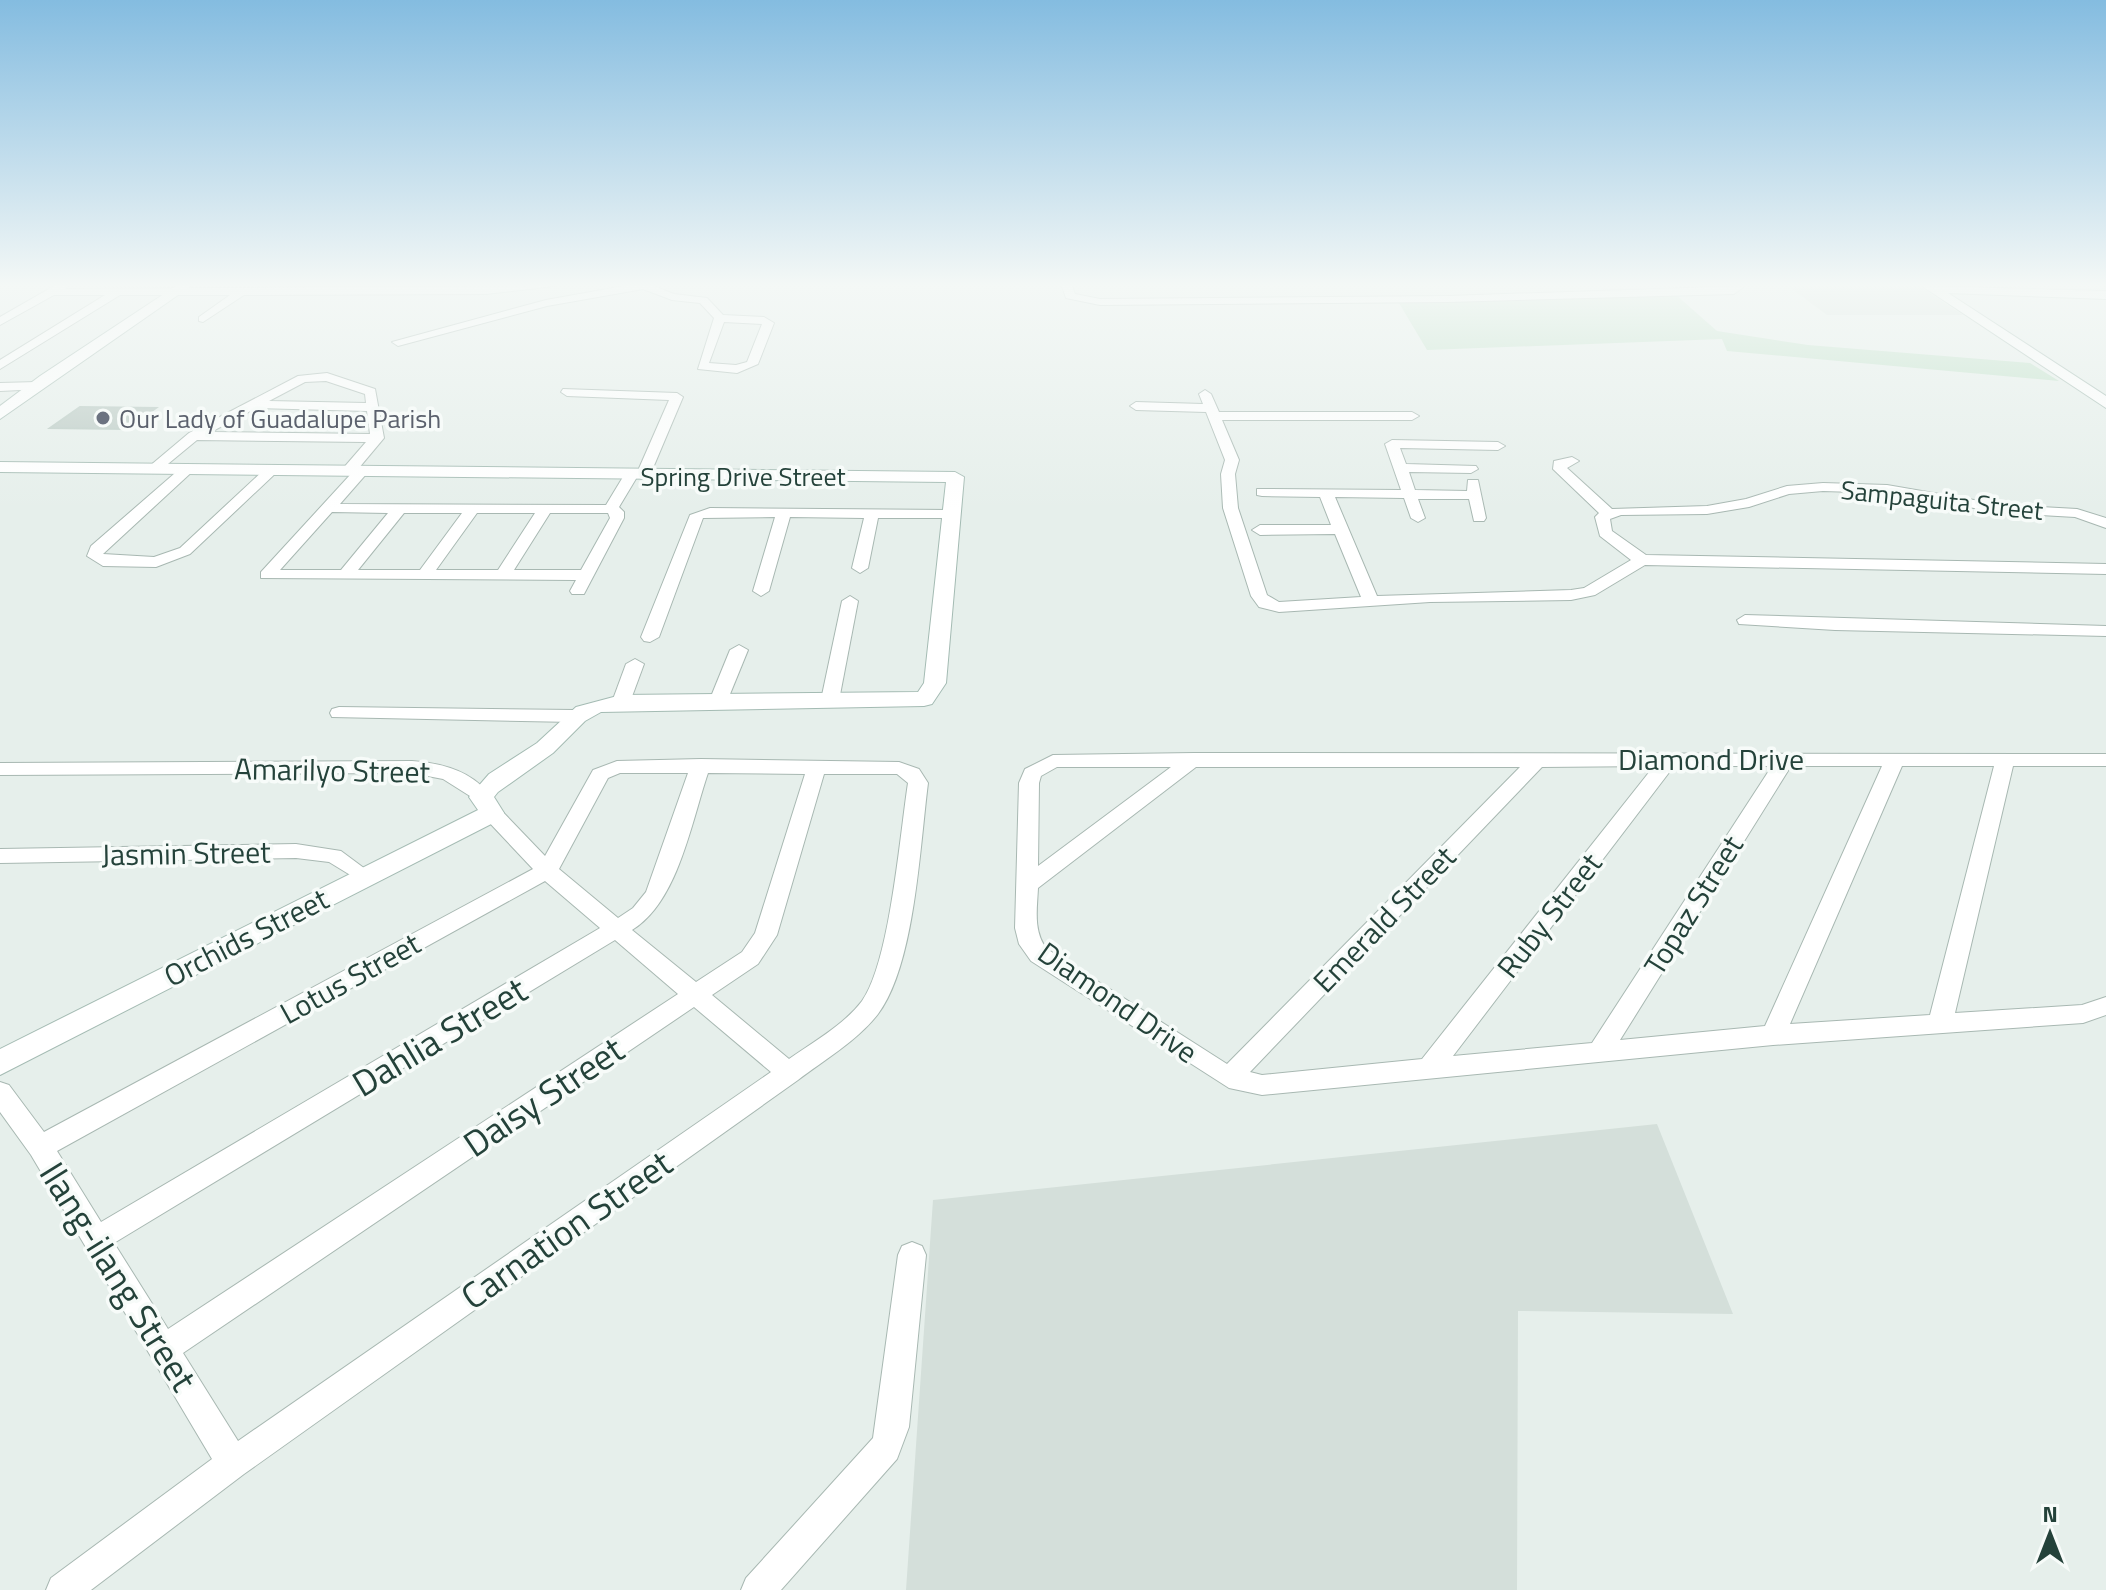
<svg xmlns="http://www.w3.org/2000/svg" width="2106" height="1590" font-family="'Titillium Web',sans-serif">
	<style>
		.built { fill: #d4dfda }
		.green { fill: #bfe0c8 }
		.building { fill: #bbcac4; stroke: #b8c9c2; stroke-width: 2 }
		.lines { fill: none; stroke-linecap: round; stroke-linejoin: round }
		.street-casing { stroke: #a8b8b2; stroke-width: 2 }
		.secondary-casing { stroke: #a4bbb3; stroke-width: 2 }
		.street { fill: #fff; fill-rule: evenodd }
		.secondary { fill: #fff; fill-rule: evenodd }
		.worship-dot { fill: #6b7280; stroke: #f7fbf9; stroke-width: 3 }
		.labels { text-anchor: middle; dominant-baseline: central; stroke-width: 7; stroke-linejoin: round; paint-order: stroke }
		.far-worship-label { font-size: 26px; fill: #5b616d; stroke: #f7fbf9; text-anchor: start }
		.far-street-label { font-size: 26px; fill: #24423a; stroke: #f7fbf9 }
		.street-label { font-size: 30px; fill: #24423a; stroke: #f7fbf9 }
		.near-street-label { font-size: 36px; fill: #24423a; stroke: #f7fbf9 }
	</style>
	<rect width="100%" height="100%" fill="#e6efeb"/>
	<!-- built -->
	<g class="built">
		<path d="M1788 286H1919L1963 315H1827Z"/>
		<path d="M1657 1124 1733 1314 1518 1311 1517 1590H906L933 1200Z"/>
	</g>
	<!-- green -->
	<path class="green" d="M1675 294 1717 331 1808 345 2030 363 2059 381 1727 351 1722 339 1427 350 1399 303Z"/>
	<!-- building -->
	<path class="building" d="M80 407 156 408 127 429 50 428Z"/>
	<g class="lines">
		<defs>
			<g id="street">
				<path d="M54 286H67L65 289 554 286 486 294 244 295 203 322 199 321V317L230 295H120L0 369V360L105 295H54L0 325V317Z"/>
				<path d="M624 286H654L674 294 707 298 723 315 764 317 774 323 758 364 737 373 698 369 714 318 700 303 672 300 643 289 547 306 398 346 392 342 546 300ZM724 322 762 324 747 362 736 365 709 363Z"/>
				<path d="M1062 286H1072L1075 294 1100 299 1448 296 1745 286 1734 294 1448 302 1100 305 1066 298Z"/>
				<path d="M327 373 375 389 384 438 358 469 368 472 340 504 606 505 626 472 637 473 669 400 567 396 561 392 563 389 677 393 683 397 650 475 643 479 637 477 619 507 624 512V518L584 594H572L570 591 576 580 261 578V572L350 475 340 472 366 442 197 440 157 473 145 470 189 433 298 376ZM326 381 365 394 366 403 269 401 305 382ZM256 408 367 411 370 434 211 432ZM332 512 388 513 341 570H280ZM404 513H462L420 570H358ZM477 513H535L498 570H436ZM550 513H608L610 518 581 570H514Z"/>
				<path d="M37 382 41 383V389L0 391V383Z"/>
				<path d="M1205 390 1211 394 1219 412H1412L1419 416 1412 420H1222L1239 460 1235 474 1238 508 1267 595 1279 602 1361 597 1335 534 1260 535 1252 530 1260 525H1331L1320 497 1262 496 1257 495V489L1401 490 1385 444 1392 440 1498 442 1505 446 1498 450 1400 448 1406 464 1476 466 1478 469 1471 473 1409 472 1415 490 1467 491 1468 480H1478L1486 518 1484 521H1474L1469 499H1418L1425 518 1418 522 1411 518 1404 498 1335 497 1377 596 1571 590 1584 588 1631 560 1600 536 1595 517 1599 513 1553 469 1554 461 1572 457 1579 461 1567 468 1612 509 1707 506 1746 499 1787 486 1823 483 1887 485 2003 505 2077 509 2106 518V528L2075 517 2003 513 1887 493 1823 491 1789 494 1749 507 1707 514 1621 515 1610 519 1612 531 1646 555 2106 564V574L1645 565 1595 595 1571 600 1430 602 1279 612 1259 607 1251 596 1223 508 1221 474 1225 460 1206 412 1136 410 1130 406 1136 402 1203 404 1199 394Z"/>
				<path d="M182 467 194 470 103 554 154 557 180 548 266 468 278 471 190 554 156 567 103 566 87 556 91 546Z"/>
				<path d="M710 508 950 510 957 514 950 518H878L868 568 860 573 852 568 864 518 790 517 769 591 761 596 753 591 775 517 703 518 659 637 650 642 644 641 641 637 690 515Z"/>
				<path d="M850 596 858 601 839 700 830 705 821 700 842 601Z"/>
				<path d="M1745 615 2106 626V636L1835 630 1739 624 1737 620Z"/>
				<path d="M739 645 748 650 728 699 725 703H713L710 699 730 650Z"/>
				<path d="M635 659 644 664 630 702 627 706H615L612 702 626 664Z"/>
				<path d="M339 707 574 710 583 716 574 722 332 717 330 713 332 709Z"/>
				<path d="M1194 753 2106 754V766H2013L1955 1013 2082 1005 2106 997V1015L2083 1023 1773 1045 1262 1095 1229 1088 1031 961 1019 944 1015 928 1019 783 1025 769 1053 755ZM1654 766 1422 1059 1262 1075 1250 1072 1542 767ZM1674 766H1772L1592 1043 1453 1056ZM1791 766H1882L1765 1026 1620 1040ZM1902 766H1994L1930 1015 1790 1024ZM1057 767H1171L1038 866 1039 783 1041 776ZM1196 767H1520L1227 1064 1047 949C1033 932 1037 909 1038 888Z"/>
				<path d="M701 759 899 762 919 769 928 783C920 845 915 965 878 1014 857 1041 824 1060 798 1080L244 1474 91 1590H46L51 1578 212 1459 31 1155 0 1112V1082L9 1085 44 1132 533 869 485 818 482 813 485 808H499L545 856 593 770 617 761ZM620 773H688L646 892 633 908 618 918 559 869 608 778ZM708 773 805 774 755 933 742 952 696 982 632 930C678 902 691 823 708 773ZM824 774H897L908 783C900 834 890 962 862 1001 844 1025 813 1042 789 1059L712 995 758 964 777 935ZM545 881 600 928 101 1222 57 1151ZM615 940 678 994 168 1329 114 1243ZM694 1007 771 1072 238 1441 183 1353Z"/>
				<path d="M412 761C442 763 473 771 491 797L481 803 443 779 412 773 0 775V763Z"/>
				<path d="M296 844 341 851 376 877 373 882 365 884 329 862 296 858 0 863V849Z"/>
				<path d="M912 1242 922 1246 926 1255 909 1427 897 1459 781 1590H741L746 1578 873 1438 898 1255 902 1246Z"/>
			</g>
			<g id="secondary">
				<path d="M176 286H191L0 419V406L40 376Z"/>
				<path d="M1922 286 2106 291V299L1948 293 2106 396V408Z"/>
				<path d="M0 462 955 472 964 477 946 683 932 704 924 706 601 712 585 721 553 753 498 792 494 797 504 813 501 819 0 1075V1049L478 810 469 797 489 774 537 743 576 707 621 695 918 692 924 683 946 482 0 472Z"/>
			</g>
		</defs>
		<!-- street casing -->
		<use href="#street" class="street-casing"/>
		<!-- secondary casing -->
		<use href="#secondary" class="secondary-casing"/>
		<!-- street -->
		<use href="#street" class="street"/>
		<!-- secondary -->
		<use href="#secondary" class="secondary"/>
	</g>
	<!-- sky -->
	<linearGradient id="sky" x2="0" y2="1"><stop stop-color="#84bce0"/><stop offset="0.56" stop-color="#f4f8f6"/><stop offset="1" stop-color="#f4f8f6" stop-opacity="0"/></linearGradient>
	<rect width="2106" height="509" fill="url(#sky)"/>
	<!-- markers -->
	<circle class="worship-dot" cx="103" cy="418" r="8"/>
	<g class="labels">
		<!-- far-worship labels -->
		<g class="far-worship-label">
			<text x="119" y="418">Our Lady of Guadalupe Parish</text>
		</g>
		<!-- far-street labels -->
		<g class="far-street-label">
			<text x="743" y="476">Spring Drive Street</text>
			<text transform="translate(1942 500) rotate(6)">Sampaguita Street</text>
		</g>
		<!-- street labels -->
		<g class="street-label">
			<text x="1711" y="759">Diamond Drive</text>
			<text transform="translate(332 770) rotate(1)">Amarilyo Street</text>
			<text transform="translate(186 853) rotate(-1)">Jasmin Street</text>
			<text transform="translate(1693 905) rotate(-58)">Topaz Street</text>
			<text transform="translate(1549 915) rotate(-52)">Ruby Street</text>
			<text transform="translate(1384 919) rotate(-46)">Emerald Street</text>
			<text transform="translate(246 937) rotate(-27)">Orchids Street</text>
			<text transform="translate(350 978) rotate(-29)">Lotus Street</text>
			<text transform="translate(1118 1002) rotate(35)">Diamond Drive</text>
		</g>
		<!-- near-street labels -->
		<g class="near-street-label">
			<text transform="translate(439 1036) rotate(-31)">Dahlia Street</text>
			<text transform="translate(543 1096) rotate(-34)">Daisy Street</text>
			<text transform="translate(566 1229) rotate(-35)">Carnation Street</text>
			<text transform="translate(119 1276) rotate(58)">Ilang-ilang Street</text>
		</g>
	</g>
	<!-- north arrow -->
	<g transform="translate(2050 1534)" stroke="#f7fbf9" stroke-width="6" paint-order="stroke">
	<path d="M0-6L14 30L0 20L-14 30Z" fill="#24423a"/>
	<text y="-12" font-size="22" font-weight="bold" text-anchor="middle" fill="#24423a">N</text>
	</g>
</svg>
